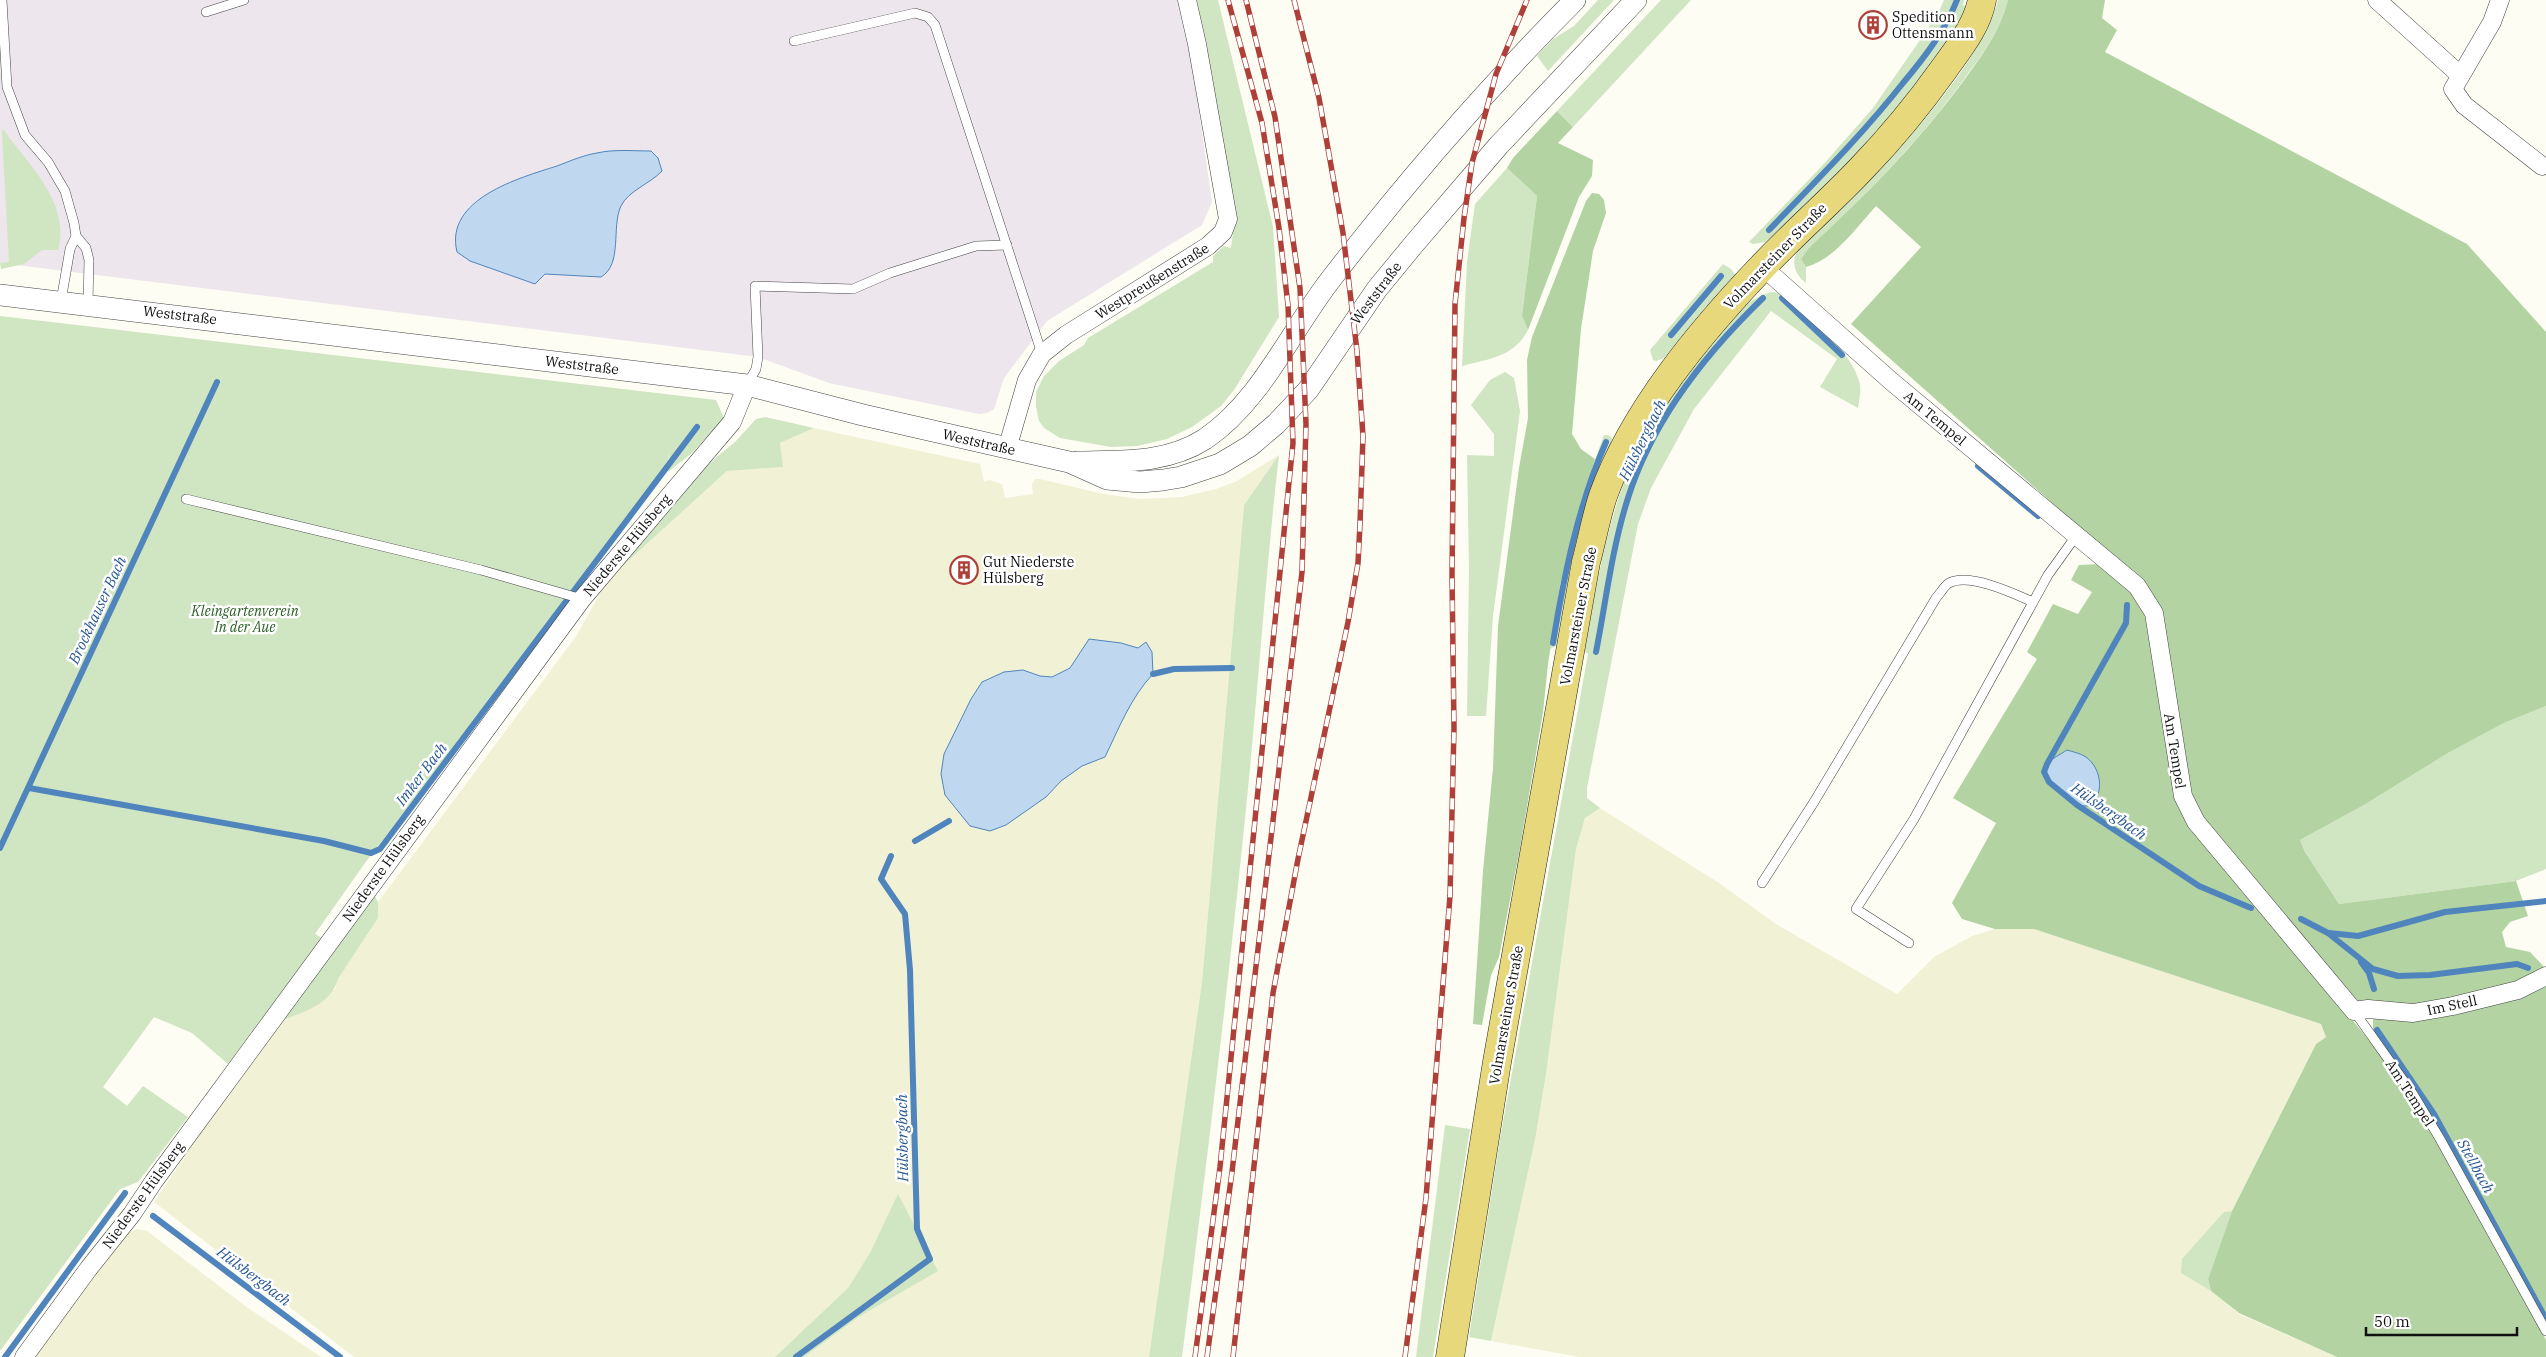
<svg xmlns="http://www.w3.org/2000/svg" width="2546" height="1357" font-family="'IBM Plex Serif',serif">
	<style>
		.industrial { fill: #ede6ed }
		.farmland { fill: #f1f1d6 }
		.green { fill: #d0e5c1 }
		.forest { fill: #b3d3a2 }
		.water { fill: #bfd8ef; stroke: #4f85bc }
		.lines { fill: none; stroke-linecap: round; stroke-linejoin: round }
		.stream { stroke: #4f85bc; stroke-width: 6 }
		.service-casing { stroke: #434343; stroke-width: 10 }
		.minor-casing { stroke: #434343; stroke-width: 19 }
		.tertiary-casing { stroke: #434343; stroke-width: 22 }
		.primary-casing { stroke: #212121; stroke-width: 29 }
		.service { stroke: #fff; stroke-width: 9 }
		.minor { stroke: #fff; stroke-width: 18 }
		.tertiary { stroke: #fff; stroke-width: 21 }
		.primary { stroke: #e7d87b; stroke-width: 28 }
		.rail-casing { stroke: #af4039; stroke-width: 5.5 }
		.rail { stroke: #fff; stroke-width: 4; stroke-dasharray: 11; stroke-linecap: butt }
		.labels { text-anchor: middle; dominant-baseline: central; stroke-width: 5; stroke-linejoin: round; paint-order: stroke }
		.poi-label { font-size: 14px; fill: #101010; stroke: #fff; text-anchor: start }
		.street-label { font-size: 14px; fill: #101010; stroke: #fff }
		.park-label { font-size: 14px; font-style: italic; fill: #2d6028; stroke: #fff }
		.water-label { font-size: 15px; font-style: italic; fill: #285892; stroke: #fff }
	</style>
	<rect width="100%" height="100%" fill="#fdfdf4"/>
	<!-- industrial -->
	<path class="industrial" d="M0 0H1183L1212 202 1202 225 1047 321 1004 378 994 409 987 413 979 414 829 383 758 357 0 263Z"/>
	<!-- farmland -->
	<g class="farmland">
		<path d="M814 428 980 464 984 482 990 480 1002 484 1005 498 1033 494 1032 484 1035 479H1040L1103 494 1140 499 1182 497 1216 489 1235 482 1279 455 1244 505 1202 982 1149 1357H804L860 1316 871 1251 848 1288 775 1357H354L154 1202 275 1023 335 989 338 979 378 918V902L577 635 607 580 727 471 782 467 780 443Z"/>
		<path d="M1600 808 1719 883 1776 924 1897 994 1934 957 1972 936 1995 929H2034L2321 1024 2326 1037 2316 1044 2232 1211 2224 1212 2181 1273 2211 1291 2239 1314 2337 1357H1579L1491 1341 1535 1140 1546 1074 1576 849 1585 818Z"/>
		<path d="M137 1229 147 1231 248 1308 321 1357H35L124 1234Z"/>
	</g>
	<!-- green -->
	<g class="green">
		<path d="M1193 0H1218L1273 227 1279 317 1234 390 1221 406 1192 427 1167 439 1137 446 1111 447 1060 438 1044 428 1039 421 1036 407V392L1044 376 1059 361 1084 345 1088 338 1213 262V256L1224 246 1231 248 1234 225 1212 74Z"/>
		<path d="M1598 0H1614L1548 71 1537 56 1553 39 1574 26Z"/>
		<path d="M1661 0H1691L1573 127 1557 111Z"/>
		<path d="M1944 0H1964L1963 6 1967 5 1958 25 1937 57 1901 104 1849 161 1783 227 1765 242 1753 244 1749 242 1822 166 1873 108 1938 14Z"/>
		<path d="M1998 0H2008C2000 32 1981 56 1962 82 1915 147 1857 202 1801 259L1806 267V283C1797 277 1791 265 1796 254 1802 242 1835 216 1845 206 1892 159 1982 63 1998 0Z"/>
		<path d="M3 129C28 165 71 202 58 250H42L24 264 1 269 0 263 9 262 2 133Z"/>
		<path d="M1507 168 1537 196 1522 316 1528 330C1514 357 1489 359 1462 366L1467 262 1475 204Z"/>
		<path d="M1723 264 1731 269 1736 276 1703 310 1664 358 1656 361 1653 360 1650 350Z"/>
		<path d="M1773 292 1783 294C1808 318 1853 350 1860 385 1861 392 1859 401 1858 408L1820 387 1837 359 1771 311 1694 409 1651 488 1638 524 1587 788V798L1600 808 1585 818 1576 849 1546 1074 1535 1140 1491 1341 1469 1337 1500 1139 1588 654 1584 651C1595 595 1604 538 1623 485 1644 430 1678 383 1716 338 1731 321 1749 295 1773 292Z"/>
		<path d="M0 316 716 400 724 418 692 453 668 472 669 450 667 471 365 863 315 934 322 938 228 1064 192 1033 154 1017 103 1087 127 1106 143 1086 188 1117 138 1182 120 1189 0 1351Z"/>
		<path d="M1505 372 1514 378 1520 411 1493 616 1486 716H1467L1469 568 1467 455 1494 456V434L1471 405 1490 380Z"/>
		<path d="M765 417 814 428 780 443 783 467 727 471 607 580 700 471 736 441 756 419Z"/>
		<path d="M1604 435H1608L1612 438 1610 446 1593 492 1588 499 1572 559 1556 646 1550 649C1561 576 1578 504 1604 435Z"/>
		<path d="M1279 455C1267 559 1260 663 1250 768 1231 965 1207 1161 1182 1357H1149L1202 982 1244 505Z"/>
		<path d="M2546 706V869L2516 881 2339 904 2305 852 2300 840 2364 805 2448 753 2504 723Z"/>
		<path d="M372 891 378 902V918L338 979C330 1007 299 1013 275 1023Z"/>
		<path d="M1445 1125 1470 1129 1433 1357H1416Z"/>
		<path d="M898 1194 938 1271 860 1316 804 1357H775L848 1288 871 1251Z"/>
		<path d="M2232 1211 2208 1279 2211 1291 2181 1273 2182 1259 2224 1212Z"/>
	</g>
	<!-- forest -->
	<g class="forest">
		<path d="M2008 0H2105L2102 18 2117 30 2105 52 2467 244 2546 332V706L2504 723 2448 753 2364 805 2300 840 2305 852 2339 904 2516 881 2528 916 2510 922 2502 932 2506 947 2530 952 2546 969 2516 986 2414 1009 2360 1002 2347 992 2204 823 2189 796 2157 604 2150 590 1851 324 1921 247 1876 206C1856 228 1835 259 1806 267L1801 259 1809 248C1864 197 1917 144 1962 83 1981 57 2000 32 2008 0Z"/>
		<path d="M1557 111 1573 127 1558 143 1593 160 1592 176 1579 197 1528 330 1522 316 1537 196 1507 168 1513 158Z"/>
		<path d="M1592 193 1599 194 1604 200 1606 213 1593 251 1581 329 1572 434 1581 449 1595 459 1560 585 1548 664 1543 712 1520 848 1499 957 1491 975 1482 1025 1473 1024 1483 871 1493 768 1498 626 1519 468 1528 418 1527 360 1532 337 1586 201Z"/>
		<path d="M2101 564 2132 589 2146 610 2175 782 2343 1009C2428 1106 2485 1227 2546 1340V1357H2337L2239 1313 2211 1291 2208 1279 2232 1211 2316 1044 2326 1037 2321 1024 2034 929H1995L1962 919 1952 903 1996 823 1953 798 2037 659 2027 652 2053 604 2078 614 2092 592 2071 580 2079 565Z"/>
		<path d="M2546 985V1324L2431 1115 2373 1030V1017Z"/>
	</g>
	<!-- water -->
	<g class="water">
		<path d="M651 151 658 158 662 171C651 183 628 191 621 206 611 227 623 264 601 277L545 274 535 284 470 261 457 252C444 199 519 178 557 166 570 161 584 155 597 153 614 149 634 151 651 151Z"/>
		<path d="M1089 639 1121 643 1138 648 1146 642 1152 652 1153 674C1131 697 1119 728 1105 757L1082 766 1061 781 1046 797 1006 825 990 831 970 826 945 795 941 774 944 754 971 699 982 682 1004 672 1023 670 1040 676 1052 677 1070 668Z"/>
		<path d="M2067 750C2073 752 2080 753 2086 757 2102 769 2104 793 2091 806 2087 806 2082 806 2079 805 2068 802 2037 777 2047 764 2051 759 2061 754 2067 750Z"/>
	</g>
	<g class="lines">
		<!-- stream -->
		<g class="stream">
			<path d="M1769 230C1815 182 1862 135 1903 83 1924 58 1945 31 1957 0"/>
			<path d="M1782 298 1842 355"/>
			<path d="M1671 335 1721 276"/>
			<path d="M1978 466 2038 516"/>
			<path d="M2127 605 2126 623 2047 764 2044 772 2049 782 2077 805 2199 886 2251 908"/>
			<path d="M1553 643C1564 575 1578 506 1606 442"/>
			<path d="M1596 652C1606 601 1612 548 1628 498 1652 421 1705 354 1763 298"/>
			<path d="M1153 674 1174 669 1232 668"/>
			<path d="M29 788 324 841 371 853 380 849 697 427"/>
			<path d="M915 841 949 821"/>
			<path d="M0 848 217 382"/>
			<path d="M2301 919 2328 933 2373 969 2398 976 2430 975 2517 964 2528 968"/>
			<path d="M2329 933 2358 936 2445 912 2546 901"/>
			<path d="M2361 962 2369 973 2374 989"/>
			<path d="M2377 1030 2434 1114 2546 1319"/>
			<path d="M153 1216 340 1357"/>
			<path d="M5 1357 125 1193"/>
			<path d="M796 1357 930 1259 917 1229 910 970 905 914 881 879 891 856"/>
		</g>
		<defs>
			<g id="service">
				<path d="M2 0 7 87 25 135 48 162 65 191 74 223 76 236 70 249 61 301"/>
				<path d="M206 12 244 0"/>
				<path d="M794 41 915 13 928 17 935 25 1042 354"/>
				<path d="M76 236 86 248 89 260 88 304"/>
				<path d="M747 385 756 369 758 357 755 286 853 289 890 273 976 246 1007 245"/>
				<path d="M186 499 481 570 582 599"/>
				<path d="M1762 883 1814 802 1936 598C1940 594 1944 586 1949 583 1969 572 2015 594 2033 602"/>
				<path d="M1909 943 1856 909 1914 819 2048 575 2076 536"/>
				<path d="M2354 1011 2413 1094 2440 1139 2546 1331"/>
			</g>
			<g id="minor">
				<path d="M2377 0 2460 75"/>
				<path d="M2500 0 2492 22 2453 89 2464 105 2542 166"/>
				<path d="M1763 267 1891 381 2137 586 2154 613 2183 796 2196 822 2354 1011 2368 1009 2413 1013 2453 1006 2518 990 2546 976"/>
				<path d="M1007 449 1027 380 1042 354 1066 335 1208 246 1223 232 1228 219 1197 44 1187 0"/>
				<path d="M24 1357 89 1268 132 1214 154 1181 582 599 732 422 747 385"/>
			</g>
			<g id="tertiary">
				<path d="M0 295 747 385 863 415 1069 462 1107 479 1140 482 1163 480 1181 477 1220 464 1250 446 1276 424 1308 390 1377 289 1414 244 1499 145 1636 0"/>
				<path d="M1077 462C1122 461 1166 464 1205 439 1261 401 1290 332 1331 279 1406 182 1488 87 1575 0"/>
			</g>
			<path id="primary" d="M1450 1357 1497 1062 1586 562C1592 540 1596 517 1603 496 1633 412 1701 331 1762 267 1794 233 1830 202 1862 168 1892 137 1919 104 1944 69 1959 48 1977 26 1982 0"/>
		</defs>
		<!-- service casing -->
		<use href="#service" class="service-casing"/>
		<!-- minor casing -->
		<use href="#minor" class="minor-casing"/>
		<!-- tertiary casing -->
		<use href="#tertiary" class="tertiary-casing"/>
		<!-- primary casing -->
		<use href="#primary" class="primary-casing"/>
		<!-- service -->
		<use href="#service" class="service"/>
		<!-- minor -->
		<use href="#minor" class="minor"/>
		<!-- tertiary -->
		<use href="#tertiary" class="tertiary"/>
		<!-- primary -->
		<use href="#primary" class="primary"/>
		<defs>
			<g id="rail">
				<path d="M1195 1357 1220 1167 1293 443 1288 305 1279 228 1262 123 1228 0"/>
				<path d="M1207 1357 1232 1172 1302 572 1306 424 1300 288 1275 117 1246 0"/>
				<path d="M1233 1357 1273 993 1298 859 1348 622 1358 563 1360 524 1363 436 1357 351 1343 233 1319 98 1294 0"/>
				<path d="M1405 1357 1426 1198 1450 896 1454 728 1452 576 1455 304 1464 218 1472 163 1496 74 1527 0"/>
			</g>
		</defs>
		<!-- rail casing -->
		<use href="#rail" class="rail-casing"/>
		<!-- rail -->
		<use href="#rail" class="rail"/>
	</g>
	<!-- icons -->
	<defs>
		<symbol id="building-ring" viewBox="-11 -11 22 22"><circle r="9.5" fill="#fff" stroke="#af4039" stroke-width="1.5"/><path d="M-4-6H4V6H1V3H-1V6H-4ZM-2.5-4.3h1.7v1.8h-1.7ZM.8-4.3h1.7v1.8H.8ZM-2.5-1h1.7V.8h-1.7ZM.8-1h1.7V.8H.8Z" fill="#af4039"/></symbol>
	</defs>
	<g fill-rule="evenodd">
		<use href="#building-ring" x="1857" y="9" width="32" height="32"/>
		<use href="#building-ring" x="948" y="554" width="32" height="32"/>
	</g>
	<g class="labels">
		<!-- poi labels -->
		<g class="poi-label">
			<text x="1892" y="17">Spedition<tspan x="1892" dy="16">Ottensmann</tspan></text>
			<text x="983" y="562">Gut Niederste<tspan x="983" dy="16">Hülsberg</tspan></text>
		</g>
		<!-- street labels -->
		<g class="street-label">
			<text transform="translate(1775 256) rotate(-46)">Volmarsteiner Straße</text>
			<text transform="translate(1152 281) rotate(-32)">Westpreußenstraße</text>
			<text transform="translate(1376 293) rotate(-53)">Weststraße</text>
			<text transform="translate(180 315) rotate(7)">Weststraße</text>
			<text transform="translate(582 365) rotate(7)">Weststraße</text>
			<text transform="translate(1935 418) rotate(40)">Am Tempel</text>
			<text transform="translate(979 442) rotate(13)">Weststraße</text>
			<text transform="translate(627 545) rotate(-50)">Niederste Hülsberg</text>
			<text transform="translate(1578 616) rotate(-79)">Volmarsteiner Straße</text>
			<text transform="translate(2175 751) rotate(81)">Am Tempel</text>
			<text transform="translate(383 868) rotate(-54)">Niederste Hülsberg</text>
			<text transform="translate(2452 1005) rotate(-12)">Im Stell</text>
			<text transform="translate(1506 1015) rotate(-80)">Volmarsteiner Straße</text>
			<text transform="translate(2410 1093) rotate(57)">Am Tempel</text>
			<text transform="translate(143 1195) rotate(-54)">Niederste Hülsberg</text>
		</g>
		<!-- park labels -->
		<g class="park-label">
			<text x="245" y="611">Kleingartenverein<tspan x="245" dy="16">In der Aue</tspan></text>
		</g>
		<!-- water labels -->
		<g class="water-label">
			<text transform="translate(1642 440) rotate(-64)">Hülsbergbach</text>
			<text transform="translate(97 610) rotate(-65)">Brockhauser Bach</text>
			<text transform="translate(421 774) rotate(-53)">Imker Bach</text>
			<text transform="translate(2109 811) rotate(35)">Hülsbergbach</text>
			<text transform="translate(902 1138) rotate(-91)">Hülsbergbach</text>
			<text transform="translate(2476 1166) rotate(61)">Stellbach</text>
			<text transform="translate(254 1276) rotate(37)">Hülsbergbach</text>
		</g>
	</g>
	<!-- scale -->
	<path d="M2366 1327v8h151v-8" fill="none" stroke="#101010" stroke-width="2.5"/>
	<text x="2374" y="1327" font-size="15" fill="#101010" stroke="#ffffff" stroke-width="4" paint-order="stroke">50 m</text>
</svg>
